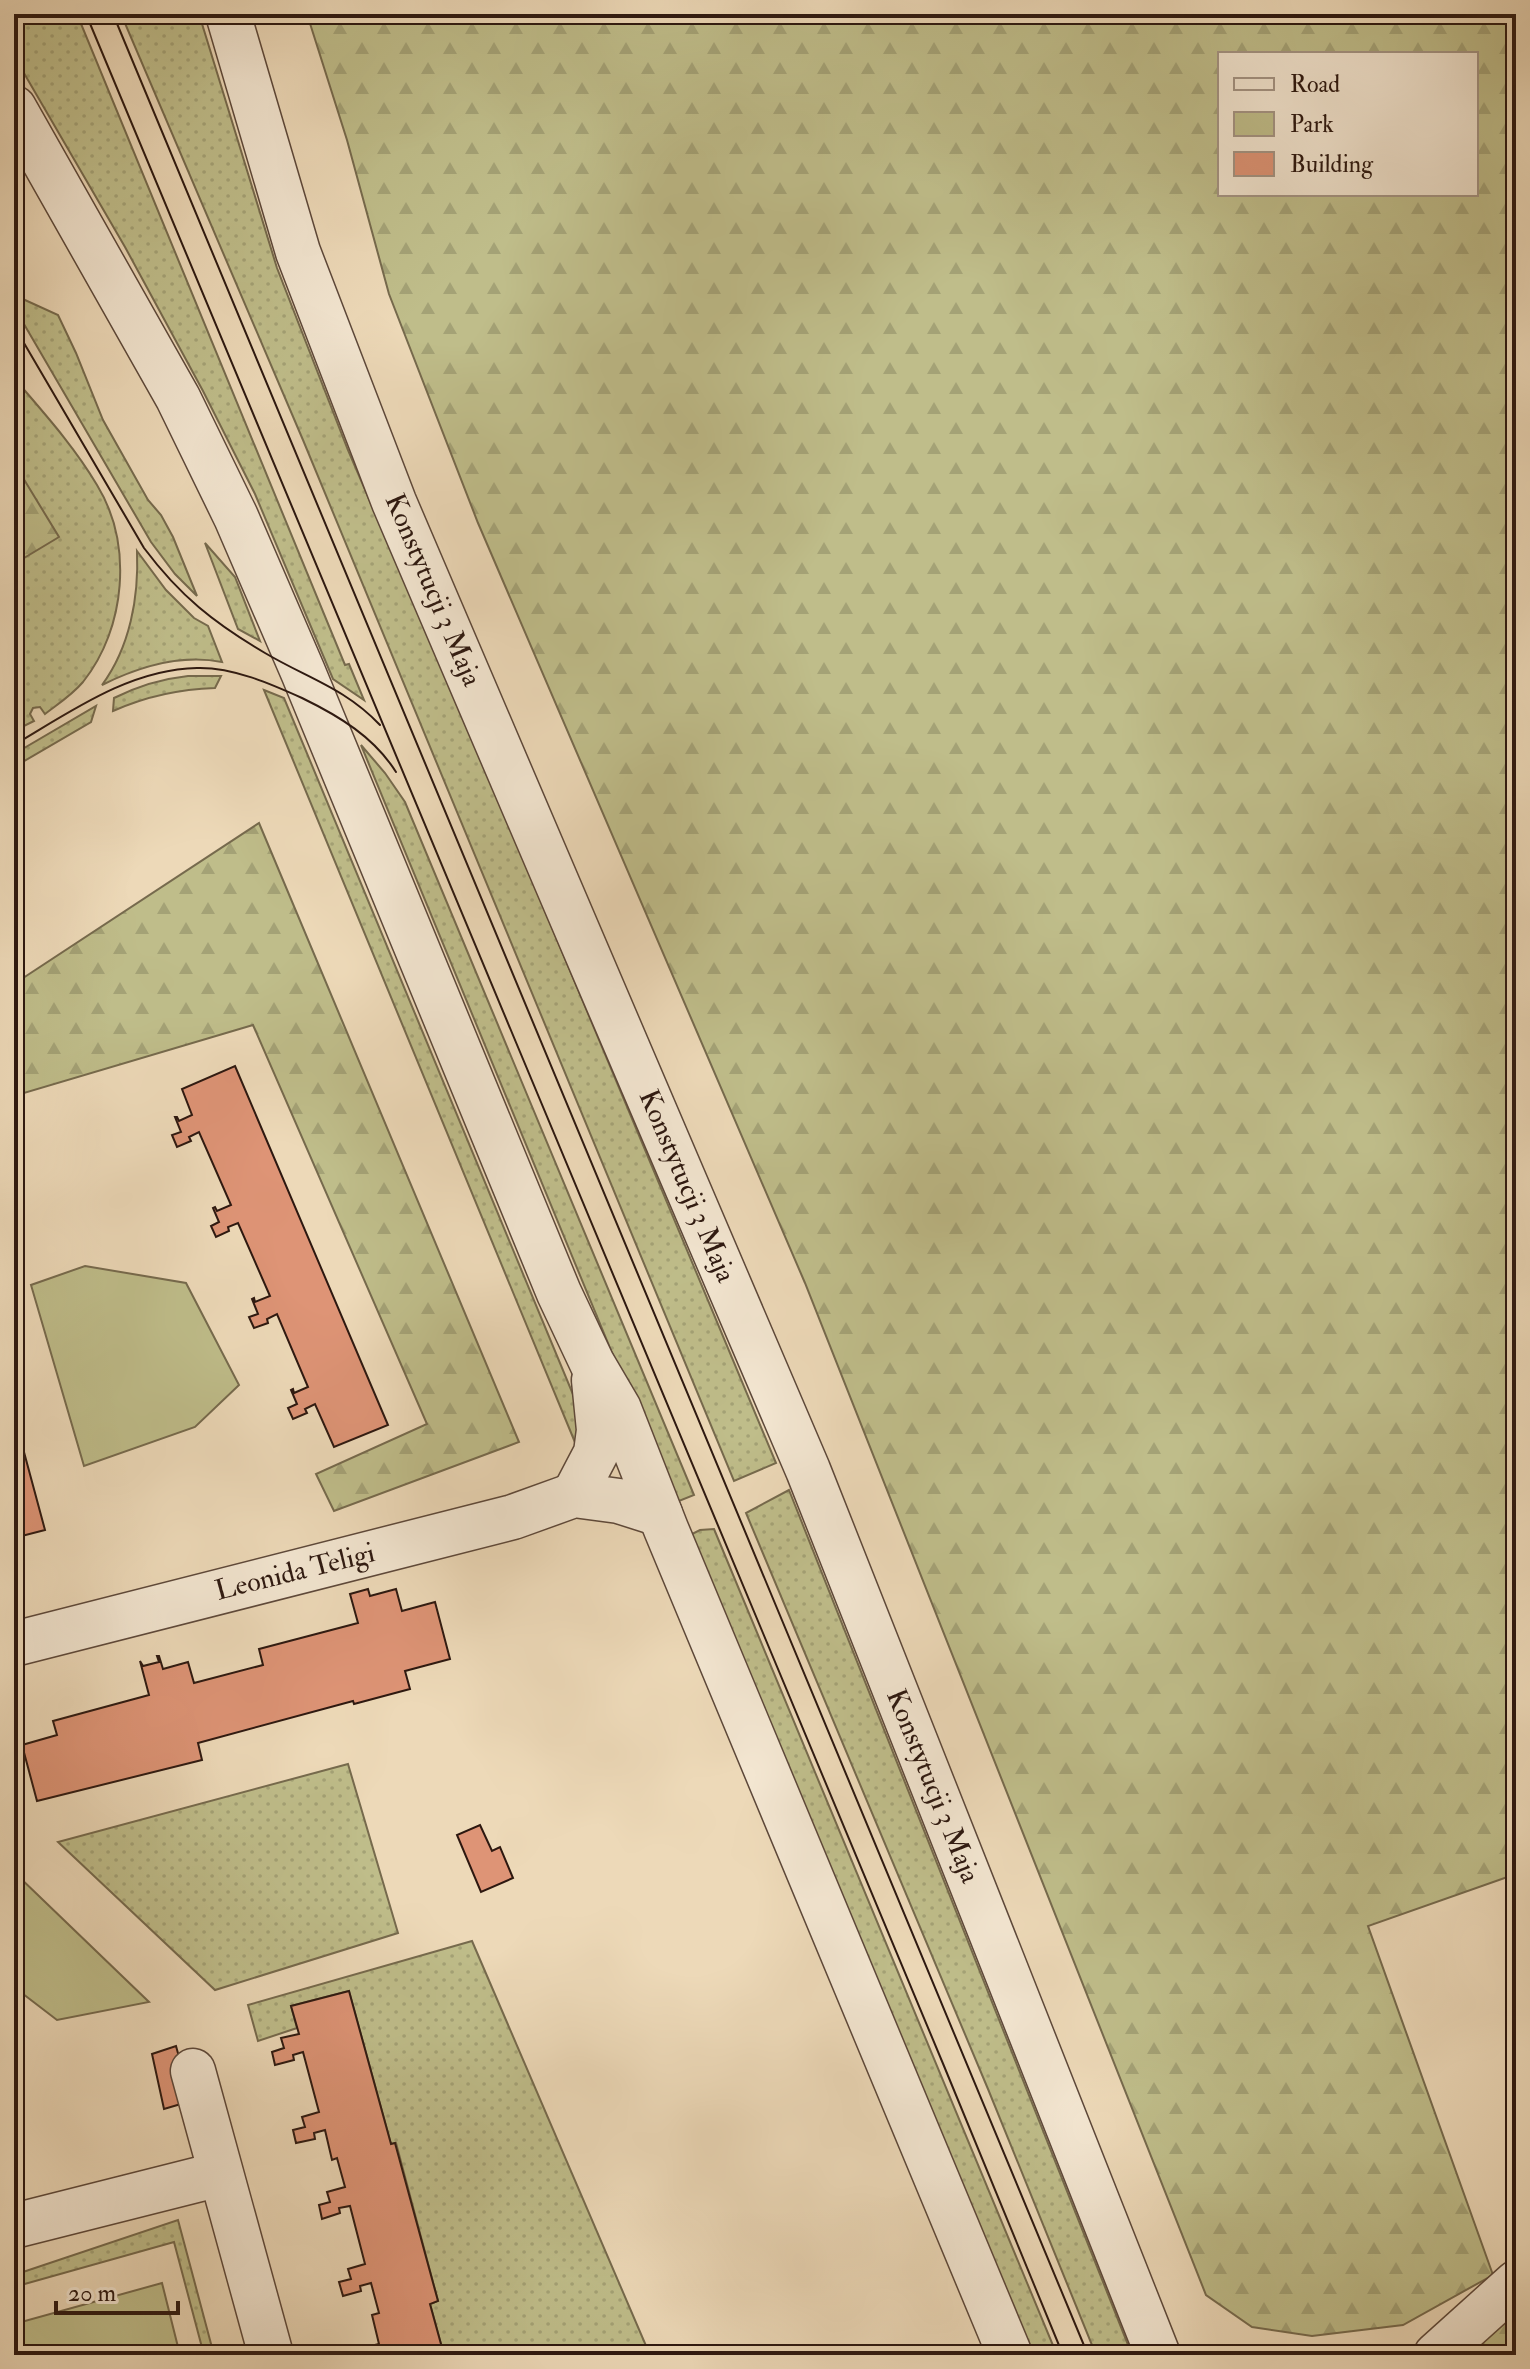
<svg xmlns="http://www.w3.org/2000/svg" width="1530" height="2369" font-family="'IM FELL Double Pica',serif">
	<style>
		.grass { fill: url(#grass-dots); stroke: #766a4d; stroke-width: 2 }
		.forest { fill: url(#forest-firs); stroke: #766a4d; stroke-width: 2; fill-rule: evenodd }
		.park { fill: #bfbd8a; stroke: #766a4d; stroke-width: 2 }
		.building { fill: #de9476; stroke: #2d1810; stroke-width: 2 }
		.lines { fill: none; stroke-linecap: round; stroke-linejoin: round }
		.minor-casing { stroke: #5d483a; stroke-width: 47 }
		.minor { stroke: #f3e6d1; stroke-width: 44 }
		.tram { stroke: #2d1810; stroke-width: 2 }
		.labels { text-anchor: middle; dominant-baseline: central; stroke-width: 7; stroke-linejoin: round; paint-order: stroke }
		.street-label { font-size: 28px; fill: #2d1810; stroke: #f3e6d1 }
	</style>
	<defs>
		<pattern id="grass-dots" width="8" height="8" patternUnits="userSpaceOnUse" patternTransform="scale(2)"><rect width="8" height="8" fill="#bfbd8a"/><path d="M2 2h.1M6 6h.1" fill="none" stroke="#a4a276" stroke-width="1.8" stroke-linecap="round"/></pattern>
		<pattern id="forest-firs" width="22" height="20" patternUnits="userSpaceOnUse" patternTransform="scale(2)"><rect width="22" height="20" fill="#bfbd8a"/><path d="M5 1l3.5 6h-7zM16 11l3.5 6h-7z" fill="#a4a276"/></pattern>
	</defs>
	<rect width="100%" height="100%" fill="#edd9b8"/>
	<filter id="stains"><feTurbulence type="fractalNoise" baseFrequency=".0025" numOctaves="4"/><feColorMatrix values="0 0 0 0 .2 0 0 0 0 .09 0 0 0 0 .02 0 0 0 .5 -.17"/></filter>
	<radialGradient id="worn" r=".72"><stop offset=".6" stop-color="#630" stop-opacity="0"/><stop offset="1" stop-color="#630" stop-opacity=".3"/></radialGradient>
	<!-- grass -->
	<g class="grass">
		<path d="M14 14H77L345 665 349 664 364 700 333 679 255 494 203 391 125 247 14 56Z"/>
		<path d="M121 14H199L277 268 348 450 528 870 776 1463 734 1481 303 440Z"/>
		<path d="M14 295 58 315 76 353 103 420 148 500 161 515 173 537 197 596 175 574 151 542 14 307Z"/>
		<path d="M14 378C43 412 74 446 97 485 133 544 126 628 83 682 72 695 58 704 45 714L40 707 33 708 30 714 34 721 14 731Z"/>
		<path d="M205 543 235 577 260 641 238 629Z"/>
		<path d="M137 551 166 590 194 618 208 626 222 662C180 654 140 666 102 685 130 647 139 597 137 551Z"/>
		<path d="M188 676H221L215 688C178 689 147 696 113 711L114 698C138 686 160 679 188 676Z"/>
		<path d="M264 690 284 698 577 1404 579 1452Z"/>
		<path d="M96 706 91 722 14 767V754Z"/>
		<path d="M361 745 385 773 405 802 694 1495 674 1503Z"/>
		<path d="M789 1490 1132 2355H1096L988 2089 746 1513Z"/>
		<path d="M714 1529 1057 2355H1026L690 1535 700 1530Z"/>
		<path d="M348 1764 398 1933 215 1990 58 1842Z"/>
		<path d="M472 1941 650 2355H444L430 2304 438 2301 396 2143 391 2144 349 1991 291 2006 297 2028 258 2041 248 2005Z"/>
		<path d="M178 2220 214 2355H204L174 2242 14 2287V2275Z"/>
	</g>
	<!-- forest -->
	<g class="forest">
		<path d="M307 14H1516V1874L1368 1926 1493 2275 1403 2325 1312 2336 1252 2327 1206 2295 805 1283 478 523 389 294 347 140ZM1220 54H1476V194H1220Z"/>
		<path d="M14 463 59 537 14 564Z"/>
		<path d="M259 823 519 1442 334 1511 316 1474 427 1424 253 1025 14 1096V984Z"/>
		<path d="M1514 2312 1516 2318V2355H1466Z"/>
	</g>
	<!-- park -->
	<g class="park">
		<path d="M85 1266 186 1283 239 1385 195 1427 84 1466 31 1285Z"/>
		<path d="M15 1873 149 2002 57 2020 14 1987Z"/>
		<path d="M162 2283 180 2355H14V2324Z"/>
	</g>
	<!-- building -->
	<g class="building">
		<path d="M235 1066 388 1425 334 1447 315 1404 305 1409 307 1413 293 1419 288 1408 297 1404 291 1390 293 1389 294 1393 308 1387 277 1314 267 1319 268 1323 254 1328 249 1317 258 1314 252 1299 254 1298 255 1302 270 1296 238 1223 228 1227 229 1231 216 1237 211 1226 219 1222 213 1208 215 1207 217 1211 231 1205 199 1132 189 1137 191 1141 177 1147 172 1135 181 1132 175 1117H177L179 1121 192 1115 182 1089Z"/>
		<path d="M14 1415 45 1530 14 1538Z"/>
		<path d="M368 1589 370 1596 396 1589 402 1611 435 1602 450 1659 405 1671 410 1689 354 1704 353 1701 198 1743 202 1760 37 1801 22 1745 57 1735 53 1721 149 1695 140 1661 143 1666 159 1662 157 1656H159L163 1669 188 1662 194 1683 263 1665 259 1649 358 1623 350 1594Z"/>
		<path d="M480 1825 492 1851 500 1847 513 1878 481 1892 457 1835Z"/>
		<path d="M349 1991 391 2144 395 2143 438 2301 430 2304 444 2355H364L362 2348 379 2344 372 2315 379 2313 371 2283 360 2286 361 2291 343 2296 339 2282 351 2279 348 2269 365 2264 350 2206 339 2208 340 2213 322 2219 319 2205 330 2202 327 2192 345 2187 337 2158 332 2160 325 2130 314 2133 315 2139 296 2143 293 2130 305 2127 302 2117 319 2112 303 2052 293 2055 294 2060 275 2065 272 2052 284 2048 281 2038 299 2034 291 2006Z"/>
		<path d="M176 2046 191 2101 164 2109 152 2054Z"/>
	</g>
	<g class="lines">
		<defs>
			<g id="minor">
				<path d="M228 14 298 252 394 502 808 1470 1158 2355"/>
				<path d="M14 108 178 398 236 517 303 672 559 1293 592 1363 619 1409 666 1529 1010 2355"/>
				<path d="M574 1495 596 1453 599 1430 594 1380"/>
				<path d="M14 1644 513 1517 574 1495 619 1501 660 1514"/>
				<path d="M193 2071 271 2355"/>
				<path d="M14 2226 220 2174"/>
				<path d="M1436 2355 1516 2283"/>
			</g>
		</defs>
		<!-- minor casing -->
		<use href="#minor" class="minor-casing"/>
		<!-- minor -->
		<use href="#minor" class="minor"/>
		<!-- tram -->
		<g class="tram">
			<path d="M86 14 944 2066 1063 2355"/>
			<path d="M113 14 1088 2355"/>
			<path d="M14 326 144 548C180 596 214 623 265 653 307 678 345 688 380 725"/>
			<path d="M14 745C70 712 130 669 197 668 233 667 271 684 302 698 339 716 374 737 396 772"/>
		</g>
	</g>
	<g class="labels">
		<!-- street labels -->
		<g class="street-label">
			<text transform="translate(433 590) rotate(67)">Konstytucji 3 Maja</text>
			<text transform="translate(687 1186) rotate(67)">Konstytucji 3 Maja</text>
			<text transform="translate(295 1572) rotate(-14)">Leonida Teligi</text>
			<text transform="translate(933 1786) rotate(68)">Konstytucji 3 Maja</text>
		</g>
	</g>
	<!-- margin -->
	<rect width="1530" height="2369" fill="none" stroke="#edd9b8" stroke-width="48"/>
	<rect x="16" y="16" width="1498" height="2337" fill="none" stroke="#2d1810" stroke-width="4"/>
	<rect x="24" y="24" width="1482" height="2321" fill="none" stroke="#2d1810" stroke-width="2"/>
	<!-- legend -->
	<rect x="1218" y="52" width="260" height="144" fill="#f3e6d1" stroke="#a49484" stroke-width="2"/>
	<rect x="1234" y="78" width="40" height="12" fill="#f3e6d1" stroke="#a49484" stroke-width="2"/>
	<text x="1290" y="92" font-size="24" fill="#2d1810">Road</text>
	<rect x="1234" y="112" width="40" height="24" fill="#bfbd8a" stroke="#a49484" stroke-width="2"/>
	<text x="1290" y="132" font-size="24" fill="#2d1810">Park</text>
	<rect x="1234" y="152" width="40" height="24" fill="#de9476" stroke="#a49484" stroke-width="2"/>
	<text x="1290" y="172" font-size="24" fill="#2d1810">Building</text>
	<!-- scale -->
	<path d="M56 2301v12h122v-12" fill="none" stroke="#2d1810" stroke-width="4"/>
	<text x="68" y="2301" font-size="24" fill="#2d1810" stroke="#f3e6d1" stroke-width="6" paint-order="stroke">20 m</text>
	<rect width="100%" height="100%" filter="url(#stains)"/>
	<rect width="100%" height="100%" fill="url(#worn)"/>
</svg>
